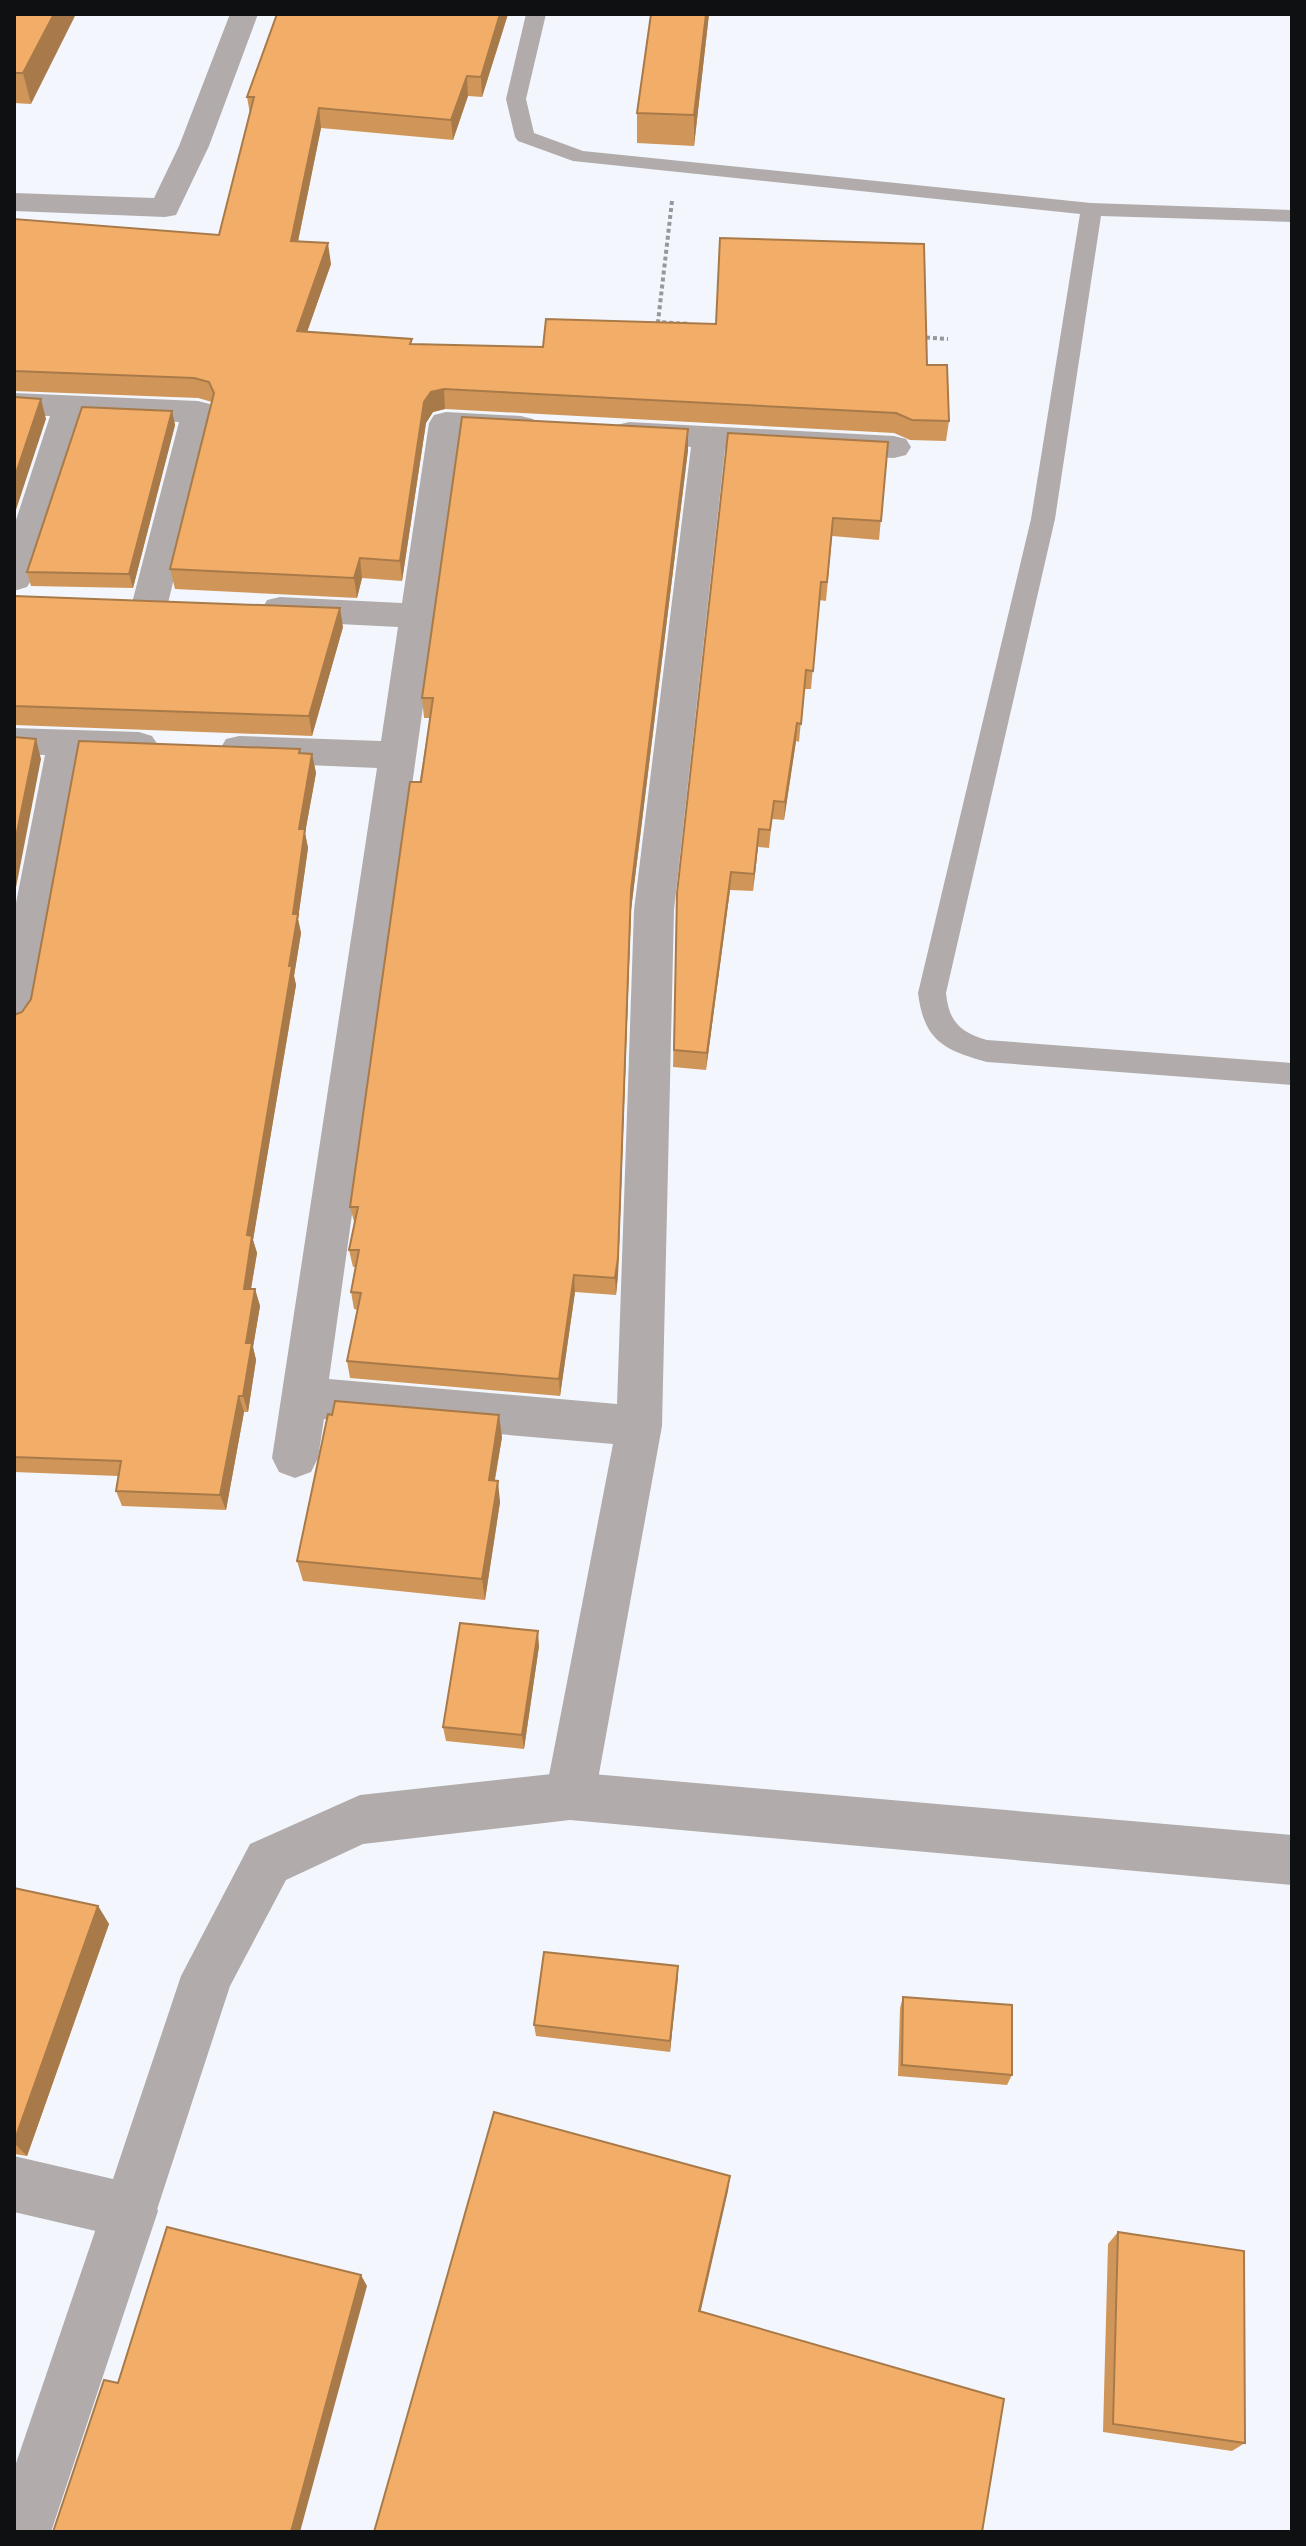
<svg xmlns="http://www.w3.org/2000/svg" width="1306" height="2546" font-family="'Work Sans',sans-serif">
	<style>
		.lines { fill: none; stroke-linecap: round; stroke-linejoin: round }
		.path { stroke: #95989d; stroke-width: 4; stroke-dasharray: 4 3; stroke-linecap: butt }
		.service { fill: #b1acab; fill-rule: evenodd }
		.minor { fill: #b1acab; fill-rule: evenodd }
		.tertiary { fill: #b1acab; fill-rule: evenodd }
		.wall { fill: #d09659 }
		.shaded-wall { fill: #a97a49 }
		.building { fill: #f2ae68; stroke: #a97a49; stroke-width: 2 }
	</style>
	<rect width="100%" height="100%" fill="#f3f7fd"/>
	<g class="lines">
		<!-- path -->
		<g class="path">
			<path d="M672 201 658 322 690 324"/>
			<path d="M919 337 948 339"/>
		</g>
		<!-- service -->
		<path class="service" d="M526 14H546L526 99 534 133 583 151 1091 203 1292 210V222L1101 216 1055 519 946 993C949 1021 959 1032 987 1040L1292 1063V1085L987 1062C944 1050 924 1041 918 993L1031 519 1080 214 573 161 518 141 515 137 506 99Z"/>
		<!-- minor -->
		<g class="minor">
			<path d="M230 14H258L209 146 176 215 165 217 14 211V193L154 198 179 146Z"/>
			<path d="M14 393 198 401 210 404 215 412 168 603 163 612 150 615 137 612 132 603 179 422 83 418 32 579 27 587 14 591V526L50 416 14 415Z"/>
			<path d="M446 412 521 416 533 419 538 427 533 435 521 438 461 435 329 1379 617 1404 634 910 691 447 617 441 612 433 617 425 629 422 894 436 906 439 911 447 906 455 894 458 725 449 674 910 662 1426 595 1796 588 1813 570 1820 552 1813 545 1796 613 1444 324 1419 318 1458 311 1472 295 1478 279 1472 272 1458 377 768 239 762 226 759 220 749 226 739 239 736 381 741 398 627 280 621 267 618 262 609 267 600 280 597 402 603 429 423 434 415Z"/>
			<path d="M14 728 139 732 152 736 158 745 152 754 139 758 82 757 34 1017 28 1028 14 1033V913L45 755 14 754Z"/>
			<path d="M130 2183 150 2191 158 2211 51 2532H14V2469L102 2211 110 2191Z"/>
		</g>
		<!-- tertiary -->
		<path class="tertiary" d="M570 1772 1292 1835V1885L570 1820 363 1844 286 1880 230 1986 150 2231 130 2239 14 2212V2156L113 2179 181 1976 250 1844 360 1795Z"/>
	</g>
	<!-- wall -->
	<g class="wall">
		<path d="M14 14 31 104 14 103Z"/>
		<path d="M508 14 482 97 468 96 453 140 321 128 298 241 331 264 307 332 412 344 927 365 949 421 946 441 910 440 894 433 445 409 433 412 426 423 402 581 362 578 357 598 175 589 170 569 212 402 198 398 14 391V219L219 235 250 114 247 97Z"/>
		<path d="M651 14H709L694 146 637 143V113Z"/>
		<path d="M172 411 175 425 133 588 31 586 27 572Z"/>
		<path d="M688 429V450L631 910 618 1275 616 1295 575 1292 560 1396 350 1378 347 1361 358 1310 354 1309 351 1292 355 1267H353L349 1250 355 1225 350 1207 430 718H424L422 698Z"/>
		<path d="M728 433 888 442 879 540 832 536 826 601 819 600 811 689H804L799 742 796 741 784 820 772 819 769 848 758 847 753 891 730 890 706 1070 673 1067 677 893Z"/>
		<path d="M14 596 343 627 312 736 14 725Z"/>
		<path d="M301 754H312L316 773 305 833 308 848 298 919 301 933 294 976 296 985 253 1240 257 1253 251 1289H255L260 1306 253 1347 256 1360 248 1412H244L226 1510 122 1506 116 1491 118 1476 14 1472V1015L22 1012Z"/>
		<path d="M502 1437 495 1480 500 1502 485 1600 303 1581 297 1561Z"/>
		<path d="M539 1646 524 1749 446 1741 443 1727Z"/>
		<path d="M14 1888 98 1906 109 1924 27 2156 14 2154Z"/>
		<path d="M678 1966 670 2052 536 2036 534 2025Z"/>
		<path d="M903 1997 1012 2075 1007 2085 898 2076 900 2008Z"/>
		<path d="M1118 2232 1245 2443 1232 2451 1103 2432 1108 2244Z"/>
	</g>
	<!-- shaded-wall -->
	<g class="shaded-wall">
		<path d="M54 14H76L31 104 23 73Z"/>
		<path d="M500 14H508L482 97 481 77Z"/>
		<path d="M706 14H709L694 146V115Z"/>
		<path d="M467 76 468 96 453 140 451 120Z"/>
		<path d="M319 108 321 128 294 261 291 241Z"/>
		<path d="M328 243 331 264 300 352 297 331Z"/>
		<path d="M444 389 445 409 433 412 426 423 402 581 400 561 424 402 431 392Z"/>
		<path d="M41 399 46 419 14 516V479Z"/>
		<path d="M172 411 175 425 133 588 129 574Z"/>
		<path d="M688 429V450L631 910 618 1275 616 1295 615 1278 631 890Z"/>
		<path d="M360 558 362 578 357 598 354 578Z"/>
		<path d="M340 608 343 627 312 736 309 716Z"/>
		<path d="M797 723 796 741 784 820 785 802Z"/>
		<path d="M36 739 41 759 14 898V847Z"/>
		<path d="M312 754 316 773 305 833 308 848 298 919 301 933 294 976 296 985 253 1240 257 1253 248 1306 244 1289 247 1235 289 966 299 829Z"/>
		<path d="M759 829 758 847 753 891 754 874Z"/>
		<path d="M731 872 730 890 706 1070 707 1053Z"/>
		<path d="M574 1275 575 1292 560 1396 559 1379Z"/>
		<path d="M255 1289 260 1306 253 1347 256 1360 248 1412 243 1396 246 1343Z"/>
		<path d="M239 1396 244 1412 226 1510 220 1495Z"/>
		<path d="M499 1415 502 1437 491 1501 489 1480Z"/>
		<path d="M498 1481 500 1502 485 1600 482 1579Z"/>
		<path d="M538 1631 539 1646 524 1749 522 1735Z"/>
		<path d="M98 1906 109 1924 27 2156 14 2143Z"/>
		<path d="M678 1966V1978L670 2052V2041Z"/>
		<path d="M730 2176 728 2191 698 2323 699 2311Z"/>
		<path d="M361 2275 367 2286 300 2532H291Z"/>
	</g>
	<!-- building -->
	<g class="building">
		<path d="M14 14H54L23 73H14Z"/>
		<path d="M277 14H500L481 77 467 76 451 120 319 108 291 241 328 243 297 331 412 339 410 344 543 347 546 319 716 324 720 238 924 244 927 365H947L949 421 912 420 896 413 444 389 431 392 424 402 400 561 360 558 354 578 170 569 214 393 209 382 194 378 14 371V219L219 235 254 97H247Z"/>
		<path d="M651 14H706L694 115 637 113Z"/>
		<path d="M14 397 41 399 14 479Z"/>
		<path d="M82 407 172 411 129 574 27 572Z"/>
		<path d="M462 417 688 429 631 890 618 1258 615 1278 574 1275 559 1379 347 1361 361 1293 351 1292 359 1250H349L358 1207H350L410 782H421L433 698H422Z"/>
		<path d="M728 433 888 442 881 521 833 518 827 582H821L813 671 806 670 801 724 797 723 785 802 774 801 770 830 759 829 754 874 731 872 707 1053 674 1050 677 893Z"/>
		<path d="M14 596 340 608 309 716 14 706Z"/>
		<path d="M14 737 36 739 14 847Z"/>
		<path d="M79 741 300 749 299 753 312 754 299 829H305L293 914H298L289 966H292L247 1235 252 1236 244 1289H255L246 1343H252L243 1396H239L220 1495 116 1491 121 1461 14 1457V1015L22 1012 31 999Z"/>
		<path d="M335 1401 499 1415 489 1480 498 1481 482 1579 297 1561 328 1414 332 1415Z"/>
		<path d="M460 1623 538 1631 522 1735 443 1727Z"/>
		<path d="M14 1888 98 1906 14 2142Z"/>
		<path d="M544 1952 678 1966 670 2041 534 2025Z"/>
		<path d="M903 1997 1012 2005V2075L902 2065Z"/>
		<path d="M494 2112 730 2176 699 2311 1004 2399 982 2532H374Z"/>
		<path d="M167 2227 361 2275 291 2532H53L104 2380 118 2383Z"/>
		<path d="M1118 2232 1244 2251 1245 2443 1113 2424Z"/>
	</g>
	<!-- border -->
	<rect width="1306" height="2546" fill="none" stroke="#0e1012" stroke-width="32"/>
</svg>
